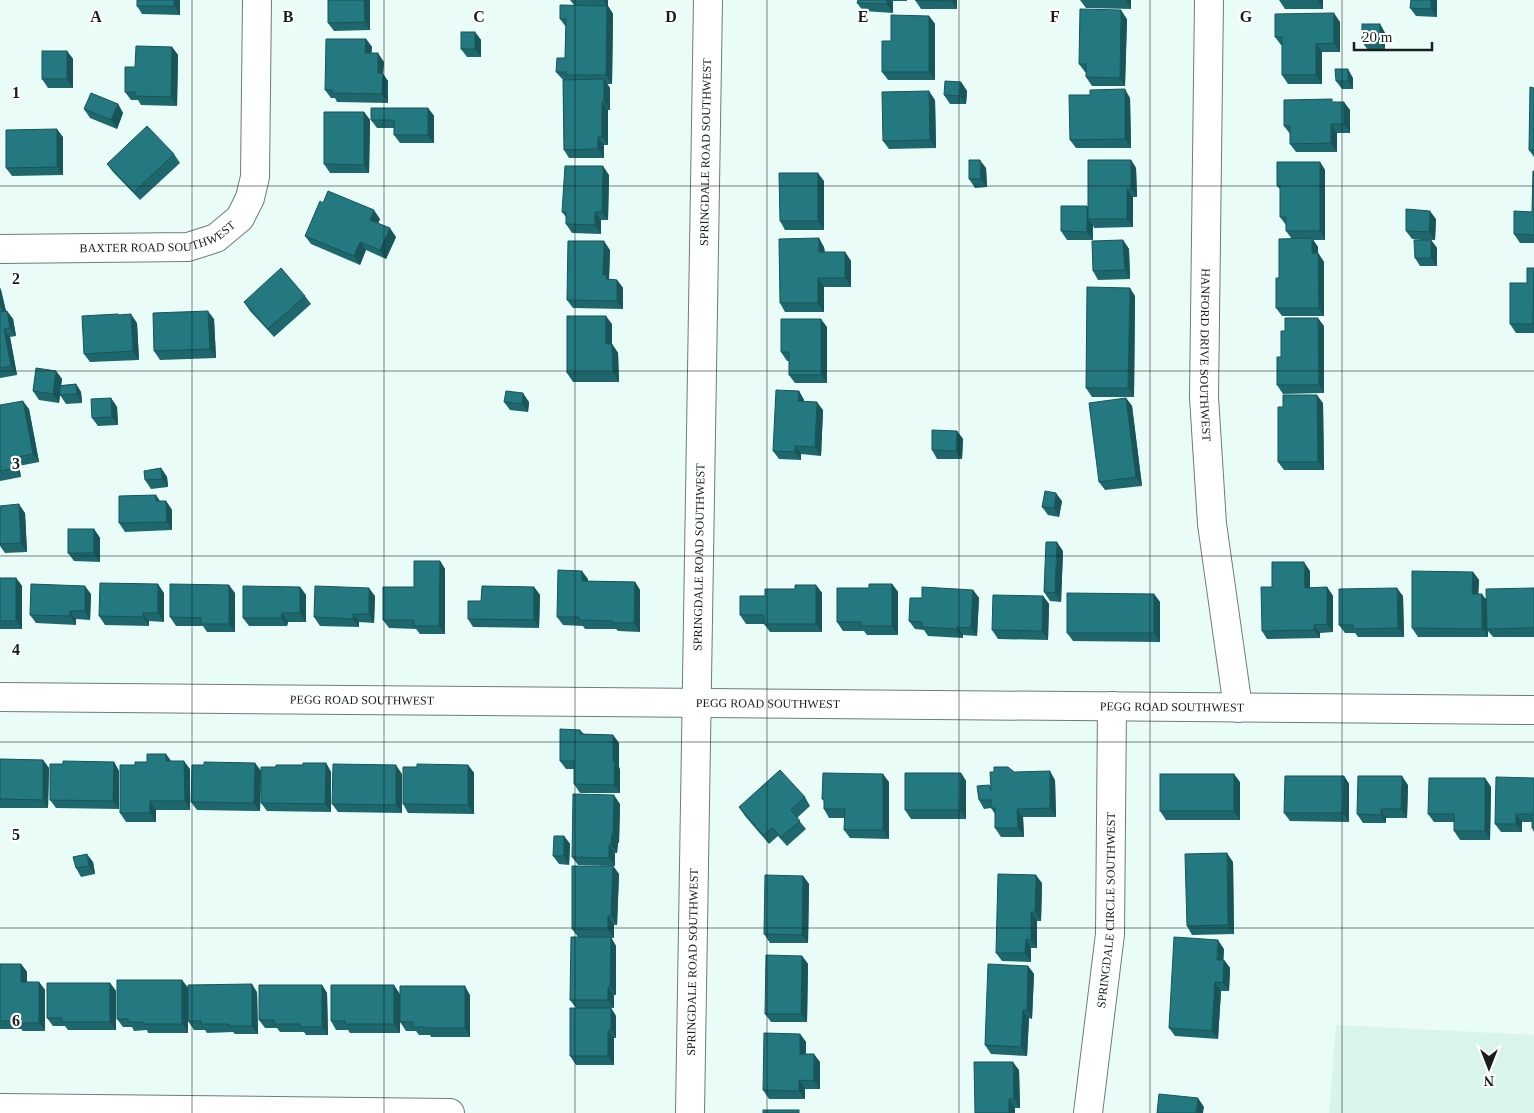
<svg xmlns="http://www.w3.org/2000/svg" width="1534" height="1113" font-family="'Times New Roman',serif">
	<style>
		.built { fill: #d8f4ec }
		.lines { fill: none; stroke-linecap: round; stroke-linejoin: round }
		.minor-casing { stroke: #6c7d78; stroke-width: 30 }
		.minor { stroke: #fff; stroke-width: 28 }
		.wall { fill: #1e686d }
		.shaded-wall { fill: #185559 }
		.building { fill: #23797f; stroke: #185559 }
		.grid { fill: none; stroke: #171e1c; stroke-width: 1; stroke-opacity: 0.55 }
		.labels { text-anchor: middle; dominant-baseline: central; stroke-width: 4.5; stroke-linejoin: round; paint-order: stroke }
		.street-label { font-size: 12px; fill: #171e1c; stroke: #fff }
		.grid-label { font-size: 16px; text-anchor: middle; font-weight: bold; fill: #171e1c; stroke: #fff; stroke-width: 4.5; stroke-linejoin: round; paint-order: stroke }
	</style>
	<rect width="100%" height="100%" fill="#eafcf7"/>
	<!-- built -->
	<path class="built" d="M1336 1025 1534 1035V1113H1329Z"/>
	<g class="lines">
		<defs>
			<g id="minor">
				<path id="s1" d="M1209 0 1204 397 1212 524 1238 708"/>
				<path id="s2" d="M0 249 188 247 216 238 240 218 250 198 255 177 257 0"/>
				<path id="s3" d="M0 697 1534 710"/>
				<path d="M0 1108 450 1113"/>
				<path id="s4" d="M690 1113 708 0"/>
				<path id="s5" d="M1088 1113 1110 934 1112 706"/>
			</g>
		</defs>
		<!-- minor casing -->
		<use href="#minor" class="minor-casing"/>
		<!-- minor -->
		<use href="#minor" class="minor"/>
	</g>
	<!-- wall -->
	<g class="wall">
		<path d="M137 0H180V15L142 14 137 6Z"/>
		<path d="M370 0V30L334 31 328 23Z"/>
		<path d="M570 0H608V6L613 14 612 84H607L610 88V110H608V145H604V158H569L564 150 563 80 556 72 565 58 566 27 560 19 574 5Z"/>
		<path d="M858 0H907V1H893V13L863 11 857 3Z"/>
		<path d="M915 0H957V9H921Z"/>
		<path d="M1080 0H1131V9L1086 8Z"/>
		<path d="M1279 0H1323V9H1285Z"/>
		<path d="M1411 0H1437V17L1416 16 1410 8Z"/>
		<path d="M929 16 935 24V80H888L882 72 891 41Z"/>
		<path d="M1127 19 1125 86H1092L1086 77V72H1085L1079 64Z"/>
		<path d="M1340 22V52H1322V84H1288L1282 75V45H1281L1275 37Z"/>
		<path d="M1380 24 1385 33V50H1368L1362 42Z"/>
		<path d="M475 32 481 40V57H467L461 49Z"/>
		<path d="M366 39 372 47 371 53 384 62 383 74 388 81V103L337 102 335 98H331L325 90Z"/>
		<path d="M172 47 178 55 177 106 141 105 138 100H131L125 92 135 67Z"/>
		<path d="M67 51 73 59V88H48L42 79Z"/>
		<path d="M1353 78V89H1342L1336 81Z"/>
		<path d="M961 82 967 91 966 104H950L944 95Z"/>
		<path d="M1534 87V157L1529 150Z"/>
		<path d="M1130 98 1131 148H1076L1070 140Z"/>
		<path d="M935 100 936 148 889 149 883 141Z"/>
		<path d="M1334 102 1350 110V133H1337V152H1296L1290 144V134L1284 126Z"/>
		<path d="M118 104 123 113 117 129 90 118 84 109Z"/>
		<path d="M428 108 434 116V143H400L394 135V128H377L371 120Z"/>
		<path d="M364 112 370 120 369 173H330L324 164Z"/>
		<path d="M63 137V175L12 176 6 168Z"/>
		<path d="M174 154 180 163 140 200 113 172 107 164Z"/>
		<path d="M1131 160 1136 168 1137 197H1133V227L1094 228 1093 225V240H1067L1061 231 1088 208Z"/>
		<path d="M1320 162 1325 170V240H1313L1318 247V253L1324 262V316H1282L1276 308 1279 278 1292 239 1286 231V225L1280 217V189L1277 186Z"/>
		<path d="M986 168 987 187 975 188 969 179Z"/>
		<path d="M1534 171V243H1520L1514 234 1532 212Z"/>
		<path d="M609 175 608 220H601V234L572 233 566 224V217L562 212Z"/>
		<path d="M824 181V230H785L780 221Z"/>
		<path d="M323 203 380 219 378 223 396 237 386 259 366 250 360 265 311 244 305 236Z"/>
		<path d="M1436 219 1435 240H1431L1437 248V266H1420L1415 258 1423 240 1412 239 1406 231Z"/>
		<path d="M1123 240 1129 249 1130 279 1098 280 1093 271Z"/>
		<path d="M824 247 825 252H845L851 261V287H824V312H785L780 303Z"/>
		<path d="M610 250 609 279 617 280 623 288V309L573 308 567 300Z"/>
		<path d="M1534 268V333H1516L1510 324 1527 283Z"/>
		<path d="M0 288 1 290 6 311H7L13 319 16 336 10 337 17 375 0 378Z"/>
		<path d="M305 296 311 304 274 337 250 311 244 302Z"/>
		<path d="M1135 296 1134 397H1092L1086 388Z"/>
		<path d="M214 319 216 358 160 360 154 351Z"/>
		<path d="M137 323 139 360 90 362 84 354Z"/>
		<path d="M612 324V344L618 353 619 382H573L567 373Z"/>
		<path d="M1324 326V393L1283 394 1277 385 1281 357 1285 331Z"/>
		<path d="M827 327V383H795L789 375V361H787L781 352Z"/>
		<path d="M56 371 62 379 61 385 76 384 81 392 82 403 66 404 60 395V393L59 403 39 400 33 391Z"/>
		<path d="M799 391 804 400V401L823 410 821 456 801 454V460L779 459 773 451Z"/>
		<path d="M111 398 117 407 118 425 98 426 92 418Z"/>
		<path d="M1126 398 1132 406 1142 486 1105 490 1099 482Z"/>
		<path d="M504 402H529L528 412 510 410Z"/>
		<path d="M1323 403 1324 470H1284L1278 462 1283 407Z"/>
		<path d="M0 405 29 409 39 462 19 466 21 477 0 481Z"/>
		<path d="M957 431 963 439 962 459H937L932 450Z"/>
		<path d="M161 468 167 477 168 487 151 489 145 480Z"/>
		<path d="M166 501 172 510V530L125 532 119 523Z"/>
		<path d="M1062 501 1059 517 1048 515 1042 507Z"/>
		<path d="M0 506 25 513 27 552 5 553 0 546Z"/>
		<path d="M94 529 100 538V562L74 561 68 553Z"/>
		<path d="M1063 551 1061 602 1050 601 1044 592Z"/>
		<path d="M440 561 445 569V634H420L416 629 389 628 383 620 414 587Z"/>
		<path d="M1310 571V588L1327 587 1333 596V632L1320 633V638L1267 639 1262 631 1272 587Z"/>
		<path d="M1473 572 1479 580 1478 594 1486 599 1534 588V637H1493L1488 631V637H1418L1412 628Z"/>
		<path d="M0 578H16L22 586V629H0Z"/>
		<path d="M588 579V581L635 582 640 590V632L618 631 616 629H585L583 626 563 625 557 617Z"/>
		<path d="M892 584 898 592V635H867L864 631H843L837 622 869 588Z"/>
		<path d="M816 585 822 593V632H770L764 624H746L740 615 765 596 795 589Z"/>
		<path d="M300 587 306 595V622H288L287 626H249L243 618Z"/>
		<path d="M534 587 540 595 539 628 473 627 468 619Z"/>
		<path d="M973 590 979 598 977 636 963 635V638L928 636 924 630 915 629 909 621 922 598Z"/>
		<path d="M164 593V622L149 621V626L105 625 99 616Z"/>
		<path d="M235 593V632H207L203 626H176L170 617Z"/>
		<path d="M91 594 90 620 76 619V625L36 623 30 615Z"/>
		<path d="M1154 594 1160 602V642L1073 641 1067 633Z"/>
		<path d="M375 596 374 623 359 622V627L320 626 314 617Z"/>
		<path d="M1043 596 1049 604 1048 640 998 639 992 630Z"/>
		<path d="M1403 596 1404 637H1358L1355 633H1345L1339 625Z"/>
		<path d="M580 730 584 734 613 735 619 743V767L620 770V793H580L574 784V769H566L560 761Z"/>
		<path d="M0 759 43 760 49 768 48 808H0Z"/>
		<path d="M170 761 190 769V810H156V822H126L120 813 135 765 147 762Z"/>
		<path d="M114 762 119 771V809L56 808 50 800Z"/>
		<path d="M255 763 261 771 260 811 197 810 191 802 204 765Z"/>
		<path d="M326 763 331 772V812L267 811 261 803 276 767Z"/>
		<path d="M468 765 474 773V814L408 813 403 804 417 767Z"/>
		<path d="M1014 772 1055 780 1056 817H1023L1024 837H1001L995 828V814L991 808 984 809 979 800 989 785 991 787Z"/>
		<path d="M961 773 966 781V819H911L905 810Z"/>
		<path d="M402 774V813L338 812 332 804Z"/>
		<path d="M1344 776 1349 784V822L1290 821 1284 813Z"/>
		<path d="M1485 778 1491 787 1490 840H1460L1454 831V822H1434L1428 814Z"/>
		<path d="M1534 778V832L1532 828V822H1522V832H1501L1495 824Z"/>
		<path d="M889 782V839L850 838 844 830 845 818H829L824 809V801L822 799Z"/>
		<path d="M1240 782V820H1166L1160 811Z"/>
		<path d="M1408 785 1407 818H1386V823H1363L1357 814Z"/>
		<path d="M805 797 810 806 797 818 806 829 787 846 778 836 769 844 745 816 739 807Z"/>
		<path d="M620 804 619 843H618L617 853H615V866L578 865 572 857Z"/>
		<path d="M564 836 570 844 569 865 559 864 553 856Z"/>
		<path d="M93 862 95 874 81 877 76 868Z"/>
		<path d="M1233 862 1234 934 1192 935 1187 926Z"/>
		<path d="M613 866 619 874 617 925H614V938H611L616 946V995H614V1008H611L616 1016V1038H614V1065H576L570 1056 576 1008 570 1000 578 937 572 929Z"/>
		<path d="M803 876 809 884 808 943H770L764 934Z"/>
		<path d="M1042 883 1041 921H1037V948H1031V962L1002 961 996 953Z"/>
		<path d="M1224 949 1223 960H1224L1230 968 1229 991H1221L1218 1039 1175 1036 1169 1028Z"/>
		<path d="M802 956 808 964 807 1022H771L765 1014Z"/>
		<path d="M0 964H21L27 972V982H39L45 990V1031H23L21 1029H0Z"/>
		<path d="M1028 966 1034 974 1032 1019 1029 1018 1027 1056 991 1054 985 1045Z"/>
		<path d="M182 980 188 988V1033H148L147 1030 134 1031 132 1027H123L117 1019Z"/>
		<path d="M110 983 116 991V1030H68L65 1026H53L47 1018Z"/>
		<path d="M322 985 327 993 328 1035H306L304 1032H280L277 1028H265L259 1020Z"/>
		<path d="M257 992 258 1034H235L233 1032 207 1033 205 1030H194L188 1021Z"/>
		<path d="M400 994V1033H350L348 1030H336L331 1021Z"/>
		<path d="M470 995V1037H431L430 1035H419L416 1031H406L400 1022Z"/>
		<path d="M800 1034 806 1042V1054L820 1062V1089H805V1099H769L763 1090Z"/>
		<path d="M1019 1070 1020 1108H1015V1113H975Z"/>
	</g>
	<!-- shaded-wall -->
	<g class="shaded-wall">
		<path d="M174 0H180V15L174 6Z"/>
		<path d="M364 0H370V30L365 22Z"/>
		<path d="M603 0H608V6L613 14 612 84 606 75 607 6Z"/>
		<path d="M887 0 893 1V13L887 4Z"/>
		<path d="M951 0H957V9L951 1Z"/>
		<path d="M1125 0H1131V9Z"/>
		<path d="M1317 0H1323V9Z"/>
		<path d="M1431 0H1437V17L1431 9Z"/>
		<path d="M1121 10 1127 19 1125 86 1120 78Z"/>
		<path d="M1334 13 1340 22V52L1334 43Z"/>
		<path d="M929 16 935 24V80L929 72Z"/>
		<path d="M1380 24 1385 33V50L1380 42Z"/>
		<path d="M475 32 481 40V57L475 49Z"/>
		<path d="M366 39 372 47 371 61 365 53Z"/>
		<path d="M1316 44 1322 52V84L1316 75Z"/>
		<path d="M172 47 178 55 177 106 171 97Z"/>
		<path d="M67 51 73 59V88L67 79Z"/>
		<path d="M378 53 384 62 383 74 388 81V103L382 94 378 73Z"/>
		<path d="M1348 69 1353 78V89L1348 81Z"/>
		<path d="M604 79 610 88V110L604 102Z"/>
		<path d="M961 82 967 91 966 104 960 96Z"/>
		<path d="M1125 89 1130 98 1131 148 1125 139Z"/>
		<path d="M929 91 935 100 936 148 930 140Z"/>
		<path d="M602 102 608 110V145L602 137Z"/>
		<path d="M1344 102 1350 110V133L1344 124Z"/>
		<path d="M118 104 123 113 117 129 111 120Z"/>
		<path d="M428 108 434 116V143L428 135Z"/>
		<path d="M364 112 370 120 369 173 364 165Z"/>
		<path d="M1331 124 1337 133V152L1331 143Z"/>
		<path d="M57 129 63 137V175L57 167Z"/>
		<path d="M598 137 604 145V158L598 149Z"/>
		<path d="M980 160 986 168 987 187 981 179Z"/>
		<path d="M1131 160 1136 168 1137 197 1131 189Z"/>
		<path d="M1320 162 1325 170V240L1320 231Z"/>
		<path d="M603 166 609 175 608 220 602 212Z"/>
		<path d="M818 173 824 181V230L818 221Z"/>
		<path d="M1127 189 1133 197V227L1127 219Z"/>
		<path d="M1087 206 1093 215 1088 219 1093 225V240L1087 232Z"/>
		<path d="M374 210 380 219 376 228 370 220Z"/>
		<path d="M1430 211 1436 219 1435 240 1429 232Z"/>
		<path d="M595 212 601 220V234L595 225Z"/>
		<path d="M390 228 396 237 386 259 380 250Z"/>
		<path d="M819 238 824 247 825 261 819 252Z"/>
		<path d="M1312 238 1318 247V262L1312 253Z"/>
		<path d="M1123 240 1129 249 1130 279 1125 270Z"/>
		<path d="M1431 240 1437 248V266L1431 258Z"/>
		<path d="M604 241 610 250 609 279 612 284V288L603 275Z"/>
		<path d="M360 242 366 250 360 265 354 256Z"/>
		<path d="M845 252 851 261V287L845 278Z"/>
		<path d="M1318 253 1324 262V316L1319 308Z"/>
		<path d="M818 278 824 287V312L818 303Z"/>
		<path d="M617 280 623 288V309L617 301Z"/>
		<path d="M0 288 1 290 7 316 1 308 0 303Z"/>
		<path d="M1130 288 1135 296 1134 397 1128 388Z"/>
		<path d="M7 311 13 319 16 336 10 328Z"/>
		<path d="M208 311 214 319 216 358 210 349Z"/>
		<path d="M131 314 137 323 139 360 133 351Z"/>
		<path d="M606 316 612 324V353L606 344Z"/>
		<path d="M1318 318 1324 326V393L1319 385Z"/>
		<path d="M821 319 827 327V383L821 375Z"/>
		<path d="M4 329 10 337 17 375 11 366Z"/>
		<path d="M612 344 618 353 619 382 613 373Z"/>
		<path d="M56 371 62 379 59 403 53 394Z"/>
		<path d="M76 384 81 392 82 403 77 394Z"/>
		<path d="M799 391 804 400V409L798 401Z"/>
		<path d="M523 393 529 402 528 412 522 404Z"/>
		<path d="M1317 395 1323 403 1324 470 1318 462Z"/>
		<path d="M111 398 117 407 118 425 112 417Z"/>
		<path d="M1126 398 1132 406 1142 486 1136 477Z"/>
		<path d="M23 401 29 409 39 462 33 454Z"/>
		<path d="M817 402 823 410 821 456 815 447Z"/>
		<path d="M957 431 963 439 962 459 956 451Z"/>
		<path d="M795 446 801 454V460L795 452Z"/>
		<path d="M13 458 19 466 21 477 15 468Z"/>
		<path d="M161 468 167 477 168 487 162 479Z"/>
		<path d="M1056 493 1062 501 1059 517 1054 508Z"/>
		<path d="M156 495 162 504 156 501Z"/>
		<path d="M166 501 172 510V530L167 522Z"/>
		<path d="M19 504 25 513 27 552 21 543Z"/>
		<path d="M94 529 100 538V562L94 553Z"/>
		<path d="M1057 542 1063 551 1061 602 1055 593Z"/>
		<path d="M440 561 445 569V634L439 626Z"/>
		<path d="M1304 562 1310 571V596L1305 588Z"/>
		<path d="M582 571 588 579V590L582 581Z"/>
		<path d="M1473 572 1479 580 1478 602 1472 594Z"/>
		<path d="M16 578 22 586V629L16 621Z"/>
		<path d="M635 582 640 590V632L634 623Z"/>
		<path d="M158 584 164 593V622L158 613Z"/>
		<path d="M892 584 898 592V635L892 626Z"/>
		<path d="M229 585 235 593V632L229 624Z"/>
		<path d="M816 585 822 593V632L816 624Z"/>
		<path d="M85 586 91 594 90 620 85 611Z"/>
		<path d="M300 587 306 595V622L300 613Z"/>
		<path d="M534 587 540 595 539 628 534 620Z"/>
		<path d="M1327 587 1333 596V632L1327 624Z"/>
		<path d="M369 588 375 596 374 623 369 614Z"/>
		<path d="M1397 588 1403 596 1404 637 1398 628Z"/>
		<path d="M973 590 979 598 977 636 971 628Z"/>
		<path d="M1154 594 1160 602V642L1154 633Z"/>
		<path d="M1482 594 1488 602 1487 629 1488 631V637L1482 629Z"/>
		<path d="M1043 596 1049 604 1048 640 1042 631Z"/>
		<path d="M70 611 76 619V625L70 616Z"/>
		<path d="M143 613 149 621V626L143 617Z"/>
		<path d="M282 613 288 622 287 626 281 618Z"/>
		<path d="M353 614 359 622V627L353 619Z"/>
		<path d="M1314 625 1320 633V638L1314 630Z"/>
		<path d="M957 627 963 635V638L957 629Z"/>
		<path d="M613 735 619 743V767L620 770V793L614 785 613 761Z"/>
		<path d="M166 754 172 762 166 761Z"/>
		<path d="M43 760 49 768 48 808 43 800Z"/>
		<path d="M184 761 190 769V810L185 801Z"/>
		<path d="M114 762 119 771V809L113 801Z"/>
		<path d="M255 763 261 771 260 811 254 803Z"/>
		<path d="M326 763 331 772V812L325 804Z"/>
		<path d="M396 765 402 774V813L396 805Z"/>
		<path d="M468 765 474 773V814L468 805Z"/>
		<path d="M1050 771 1055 780 1056 817 1050 808Z"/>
		<path d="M961 773 966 781V819L960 810Z"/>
		<path d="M883 774 889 782V839L883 830Z"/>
		<path d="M1234 774 1240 782V820L1234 811Z"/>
		<path d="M1344 776 1349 784V822L1343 813Z"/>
		<path d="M1402 776 1408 785 1407 818 1401 809Z"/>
		<path d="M1485 778 1491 787 1490 840 1485 831Z"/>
		<path d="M614 795 620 804 619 843 613 835Z"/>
		<path d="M150 801 156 810V822L150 813Z"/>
		<path d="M1017 809 1023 817 1024 837 1018 828Z"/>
		<path d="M1381 809 1386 818V823L1381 815Z"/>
		<path d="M1516 814 1522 822V832L1516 824Z"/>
		<path d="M612 834 618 843 617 853 611 845Z"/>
		<path d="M564 836 570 844 569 865 564 856Z"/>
		<path d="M609 845 615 853V866L609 858Z"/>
		<path d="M1227 853 1233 862 1234 934 1228 925Z"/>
		<path d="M87 854 93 862 95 874 89 866Z"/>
		<path d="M613 866 619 874 617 925 611 916Z"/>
		<path d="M1036 875 1042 883 1041 921 1035 912Z"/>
		<path d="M803 876 809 884 808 943 802 935Z"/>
		<path d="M1031 912 1037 921V948L1031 940Z"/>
		<path d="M608 916 614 925V938L608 930Z"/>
		<path d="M611 937 616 946V995L610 987Z"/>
		<path d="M1026 939 1031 948V962L1025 953Z"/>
		<path d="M1218 940 1224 949 1223 968 1217 960Z"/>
		<path d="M802 956 808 964 807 1022 801 1014Z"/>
		<path d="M1224 960 1230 968 1229 991 1223 983Z"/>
		<path d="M21 964 27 972V990L21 982Z"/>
		<path d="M1028 966 1034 974 1032 1019 1027 1010Z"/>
		<path d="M182 980 188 988V1033L182 1024Z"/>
		<path d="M39 982 45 990V1031L39 1023Z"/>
		<path d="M1215 982 1221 991 1218 1039 1212 1031Z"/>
		<path d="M110 983 116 991V1030L110 1022Z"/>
		<path d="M252 984 257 992 258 1034 252 1026Z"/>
		<path d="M322 985 327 993 328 1035 322 1027Z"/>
		<path d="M394 985 400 994V1033L394 1024Z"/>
		<path d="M465 986 470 995V1037L465 1028Z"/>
		<path d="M608 987 614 995V1008L608 1000Z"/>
		<path d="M611 1008 616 1016V1038L611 1030Z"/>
		<path d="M1023 1010 1029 1018 1027 1056 1021 1047Z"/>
		<path d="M608 1030 614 1038V1065L608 1056Z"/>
		<path d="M800 1034 806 1042 805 1062 800 1054Z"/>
		<path d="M814 1054 820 1062V1089L814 1081Z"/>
		<path d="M1013 1062 1019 1070 1020 1108 1014 1099Z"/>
		<path d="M799 1080 805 1089V1099L799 1091Z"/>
		<path d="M1198 1098 1204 1107 1203 1113H1196Z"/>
		<path d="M1009 1099 1015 1108V1113H1009Z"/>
	</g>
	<!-- building -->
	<g class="building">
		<rect x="137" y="0" width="37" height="6"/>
		<path d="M328 0H364L365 22 328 23Z"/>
		<path d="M858 0H887V4L857 3Z"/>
		<path d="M915 0H951V1Z"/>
		<path d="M1411 0H1431V9L1410 8Z"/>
		<path d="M560 5 607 6 606 75H566V72H556L557 58H565L566 19H560Z"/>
		<path d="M1080 9 1121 10 1120 78 1086 77V64H1079Z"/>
		<path d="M1334 13V43L1316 44V75H1282V37H1275V14Z"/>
		<path d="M891 15 929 16V72H882V41H891Z"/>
		<rect x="1362" y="24" width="18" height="18"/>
		<rect x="461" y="32" width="14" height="17"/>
		<path d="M326 39H366L365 53H378V73H383L382 94 332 93V90H325Z"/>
		<path d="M136 46 172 47 171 97 135 96V92H125V67H135Z"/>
		<rect x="42" y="51" width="25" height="28"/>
		<path d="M1335 69H1348V81H1336Z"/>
		<path d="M604 79V102H602V137H598V149L564 150 563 80Z"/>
		<path d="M945 81 961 82 960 96 944 95Z"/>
		<path d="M1530 87 1534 88V150H1529Z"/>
		<path d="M1125 89V139L1070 140 1069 95H1090V90Z"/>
		<path d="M929 91 930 140 883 141 882 92Z"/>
		<path d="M91 93 118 104 111 120 84 109Z"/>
		<path d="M1332 99V102H1344V124H1331V143L1290 144V126H1284V100Z"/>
		<path d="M371 108H428V135H394V120H371Z"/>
		<path d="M324 112H364V165L324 164Z"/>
		<path d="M147 126 174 154 134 192 107 164Z"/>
		<path d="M57 129V167L6 168V130Z"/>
		<path d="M969 160H980L981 179H969Z"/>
		<path d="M1088 160H1131V189H1127V219H1088Z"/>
		<path d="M1277 162H1320V231H1286V217H1280V186H1277Z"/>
		<path d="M565 166H603L602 212H595V225L566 224V212H562Z"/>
		<path d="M1533 171H1534V235L1514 234V211L1532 212Z"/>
		<path d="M779 173H818V221H780Z"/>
		<path d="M328 191 374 210 370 220 390 228 380 250 360 242 354 256 305 236 320 201 323 203Z"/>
		<path d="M1061 206H1087V232L1061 231Z"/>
		<path d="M1406 209 1430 211 1429 232 1406 231Z"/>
		<path d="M819 238V252H845V278H818V303H780L779 239Z"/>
		<path d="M1312 238V253H1318L1319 308H1276V278H1279V239Z"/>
		<path d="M1123 240 1125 270 1093 271 1092 241Z"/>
		<path d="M1414 240H1431V258H1415Z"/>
		<path d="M568 241H604L603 275H607L606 279 617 280V301L567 300Z"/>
		<path d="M281 268 305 296 268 329 244 302Z"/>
		<path d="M1527 268H1534L1533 324H1510V283H1527Z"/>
		<path d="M1087 287 1130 288 1128 388H1086Z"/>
		<path d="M7 311 10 328 4 329 11 366 0 368V312Z"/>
		<path d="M208 311 210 349 154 351 153 313Z"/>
		<path d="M118 314 119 315 131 314 133 351 84 354 82 316Z"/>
		<path d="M567 316H606V344H612L613 373H567Z"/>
		<path d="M1285 318H1318L1319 385H1277V357H1281V331H1285Z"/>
		<path d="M781 319H821V375H789V352H781Z"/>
		<path d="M36 368 56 371 53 394 33 391Z"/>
		<path d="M76 384 77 394 60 395V386Z"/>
		<path d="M776 390 799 391 798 401 817 402 815 447 795 446V452L773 451Z"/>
		<path d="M506 391 523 393 522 404 504 402Z"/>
		<path d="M1283 395H1317L1318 462H1278V407H1283Z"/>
		<path d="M111 398 112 417 92 418 91 399Z"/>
		<path d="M1126 398 1136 477 1099 482 1089 403Z"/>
		<path d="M23 401 33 454 13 458 15 468 0 471V405Z"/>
		<path d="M932 430 957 431 956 451 932 450Z"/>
		<path d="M161 468 162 479 145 480 144 471Z"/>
		<path d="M1045 491 1056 493 1054 508 1042 507Z"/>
		<path d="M156 495V501H166L167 522 119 523V496Z"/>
		<path d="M19 504 21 543 0 544V506Z"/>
		<rect x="68" y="529" width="26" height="24"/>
		<path d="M1046 542H1057L1055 593 1044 592Z"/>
		<path d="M414 561H440L439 626H414V620H383V587H414Z"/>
		<path d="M1272 562H1304L1305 588 1327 587V624L1314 625V630L1262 631 1261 587H1272Z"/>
		<path d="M558 570 582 571V581L635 582 634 623H612V621L579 620V617H557Z"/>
		<path d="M1412 571 1473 572 1472 594H1482V629L1412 628Z"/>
		<rect x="0" y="578" width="16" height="43"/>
		<path d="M100 583 158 584V613H143V617L99 616Z"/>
		<path d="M31 584 85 586V611H70V616L30 615Z"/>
		<path d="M170 584 229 585V624H201V618L170 617Z"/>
		<path d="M869 584H892V626H861V622H837V588H869Z"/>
		<path d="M795 585H816V624H764V615H740V596H765V589H795Z"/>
		<path d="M243 586 300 587V613H282L281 618H243Z"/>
		<path d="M315 586 369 588V614H353V619L314 617Z"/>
		<path d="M482 586 534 587V620L468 619V601H481Z"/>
		<path d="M922 587 973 590 971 628 957 627V629L922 627V622L909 621 910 598H922Z"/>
		<path d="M1397 588 1398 628 1353 629V625H1339V589Z"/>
		<path d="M1534 588V628L1487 629 1486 589Z"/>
		<path d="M1067 593 1154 594V633H1067Z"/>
		<path d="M993 595 1043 596 1042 631 992 630Z"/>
		<path d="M560 729 580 730V734L613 735V761H615L614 785 574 784V761H560Z"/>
		<path d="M147 754H166V761H184L185 801H150V813H120V765H135V762H147Z"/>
		<path d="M0 759 43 760V800L0 799Z"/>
		<path d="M63 761 114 762 113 801 50 800V764H63Z"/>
		<path d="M204 762 255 763 254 803 191 802 192 765H204Z"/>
		<path d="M303 763H326L325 804 261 803V767H276V765H303Z"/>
		<path d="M333 764 396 765V805L332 804Z"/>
		<path d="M417 764 468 765V805L403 804V767H417Z"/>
		<path d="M994 767H1008L1014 772 1050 771V808L1017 809 1018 828H995V808H991V800H979L977 786 989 785 991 791 990 772H994Z"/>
		<path d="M780 770 805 797 791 810 800 821 781 837 772 828 763 835 739 807Z"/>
		<path d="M823 773 883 774V830H844L845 809H824V799H822Z"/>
		<path d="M905 773H961L960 810H905Z"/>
		<rect x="1160" y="774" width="74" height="37"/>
		<path d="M1285 776H1344L1343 813H1284Z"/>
		<path d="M1358 776H1402L1401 809H1381V815L1357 814Z"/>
		<path d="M1496 777 1534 778V828H1532V814H1516V824H1495Z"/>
		<path d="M1429 778H1485V831H1454V814H1428Z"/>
		<path d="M573 794 614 795 613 835 612 834 611 845H609V858L572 857Z"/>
		<path d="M554 836H564V856H553Z"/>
		<path d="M1227 853 1228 925 1187 926 1185 854Z"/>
		<path d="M87 854 89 866 76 868 73 857Z"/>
		<path d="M572 866H613L611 916H608V930L572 929Z"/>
		<path d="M998 874 1036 875 1035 912H1031V940L1026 939 1025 953H996Z"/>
		<path d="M765 875 803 876 802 935 764 934Z"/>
		<path d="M571 937H611L610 987H608V1000H570Z"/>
		<path d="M1174 937 1218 940 1217 960H1224L1223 983 1215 982 1212 1031 1169 1028Z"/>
		<path d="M766 955 802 956 801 1014H765Z"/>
		<path d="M0 964H21V982H39V1023H17V1021H0Z"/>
		<path d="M988 964 1028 966 1027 1010H1023L1021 1047 985 1045Z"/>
		<path d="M117 980H182V1024H143V1022H128V1019H117Z"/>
		<path d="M47 983H110V1022H62V1018H47Z"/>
		<path d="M252 984V1026H229V1024H201V1021H188V985Z"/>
		<path d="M259 985H322V1027H300V1024H274V1020H259Z"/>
		<path d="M331 985H394V1024H345V1021H331Z"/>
		<path d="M400 986H465V1028H425V1027H413V1022H400Z"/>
		<path d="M570 1008H611V1030H608V1056H570Z"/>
		<path d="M764 1033 800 1034V1054H814V1081L799 1080V1091L763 1090Z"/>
		<path d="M974 1062H1013L1014 1099H1009V1113H975Z"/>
		<path d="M1159 1094 1198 1098 1196 1113H1157Z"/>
		<rect x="763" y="1110" width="36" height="3"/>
	</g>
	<!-- grid -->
	<path class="grid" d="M192 0V1113M384 0V1113M575 0V1113M767 0V1113M959 0V1113M1150 0V1113M1342 0V1113M0 186H1534M0 371H1534M0 556H1534M0 742H1534M0 928H1534"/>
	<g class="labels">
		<!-- street labels -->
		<g class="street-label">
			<text stroke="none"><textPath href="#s4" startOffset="961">SPRINGDALE ROAD SOUTHWEST</textPath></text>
			<text stroke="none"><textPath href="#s2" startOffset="160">BAXTER ROAD SOUTHWEST</textPath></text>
			<text stroke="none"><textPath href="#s1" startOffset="355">HANFORD DRIVE SOUTHWEST</textPath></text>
			<text stroke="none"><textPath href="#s4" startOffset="556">SPRINGDALE ROAD SOUTHWEST</textPath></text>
			<text stroke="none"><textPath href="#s3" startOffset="362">PEGG ROAD SOUTHWEST</textPath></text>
			<text stroke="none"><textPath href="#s3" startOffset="768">PEGG ROAD SOUTHWEST</textPath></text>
			<text stroke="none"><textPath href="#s3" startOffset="1172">PEGG ROAD SOUTHWEST</textPath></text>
			<text stroke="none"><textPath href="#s5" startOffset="204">SPRINGDALE CIRCLE SOUTHWEST</textPath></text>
			<text stroke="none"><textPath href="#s4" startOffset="151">SPRINGDALE ROAD SOUTHWEST</textPath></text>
		</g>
	</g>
	<g class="grid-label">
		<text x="96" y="22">A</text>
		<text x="288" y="22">B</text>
		<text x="479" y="22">C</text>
		<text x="671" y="22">D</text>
		<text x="863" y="22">E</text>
		<text x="1055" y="22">F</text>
		<text x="1246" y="22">G</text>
		<text x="16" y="98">1</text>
		<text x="16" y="284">2</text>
		<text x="16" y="469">3</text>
		<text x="16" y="655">4</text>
		<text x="16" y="840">5</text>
		<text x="16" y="1026">6</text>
	</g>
	<!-- north arrow -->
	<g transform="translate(1489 1068) rotate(180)" stroke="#ffffff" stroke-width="4" paint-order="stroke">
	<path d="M0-4L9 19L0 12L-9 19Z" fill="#171e1c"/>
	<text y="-8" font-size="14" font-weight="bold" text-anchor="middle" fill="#171e1c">N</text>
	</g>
	<!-- scale -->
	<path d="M1354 42v8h78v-8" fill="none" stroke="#171e1c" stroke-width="2.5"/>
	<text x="1362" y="42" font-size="15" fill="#171e1c" stroke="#ffffff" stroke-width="4" paint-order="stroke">20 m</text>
</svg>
